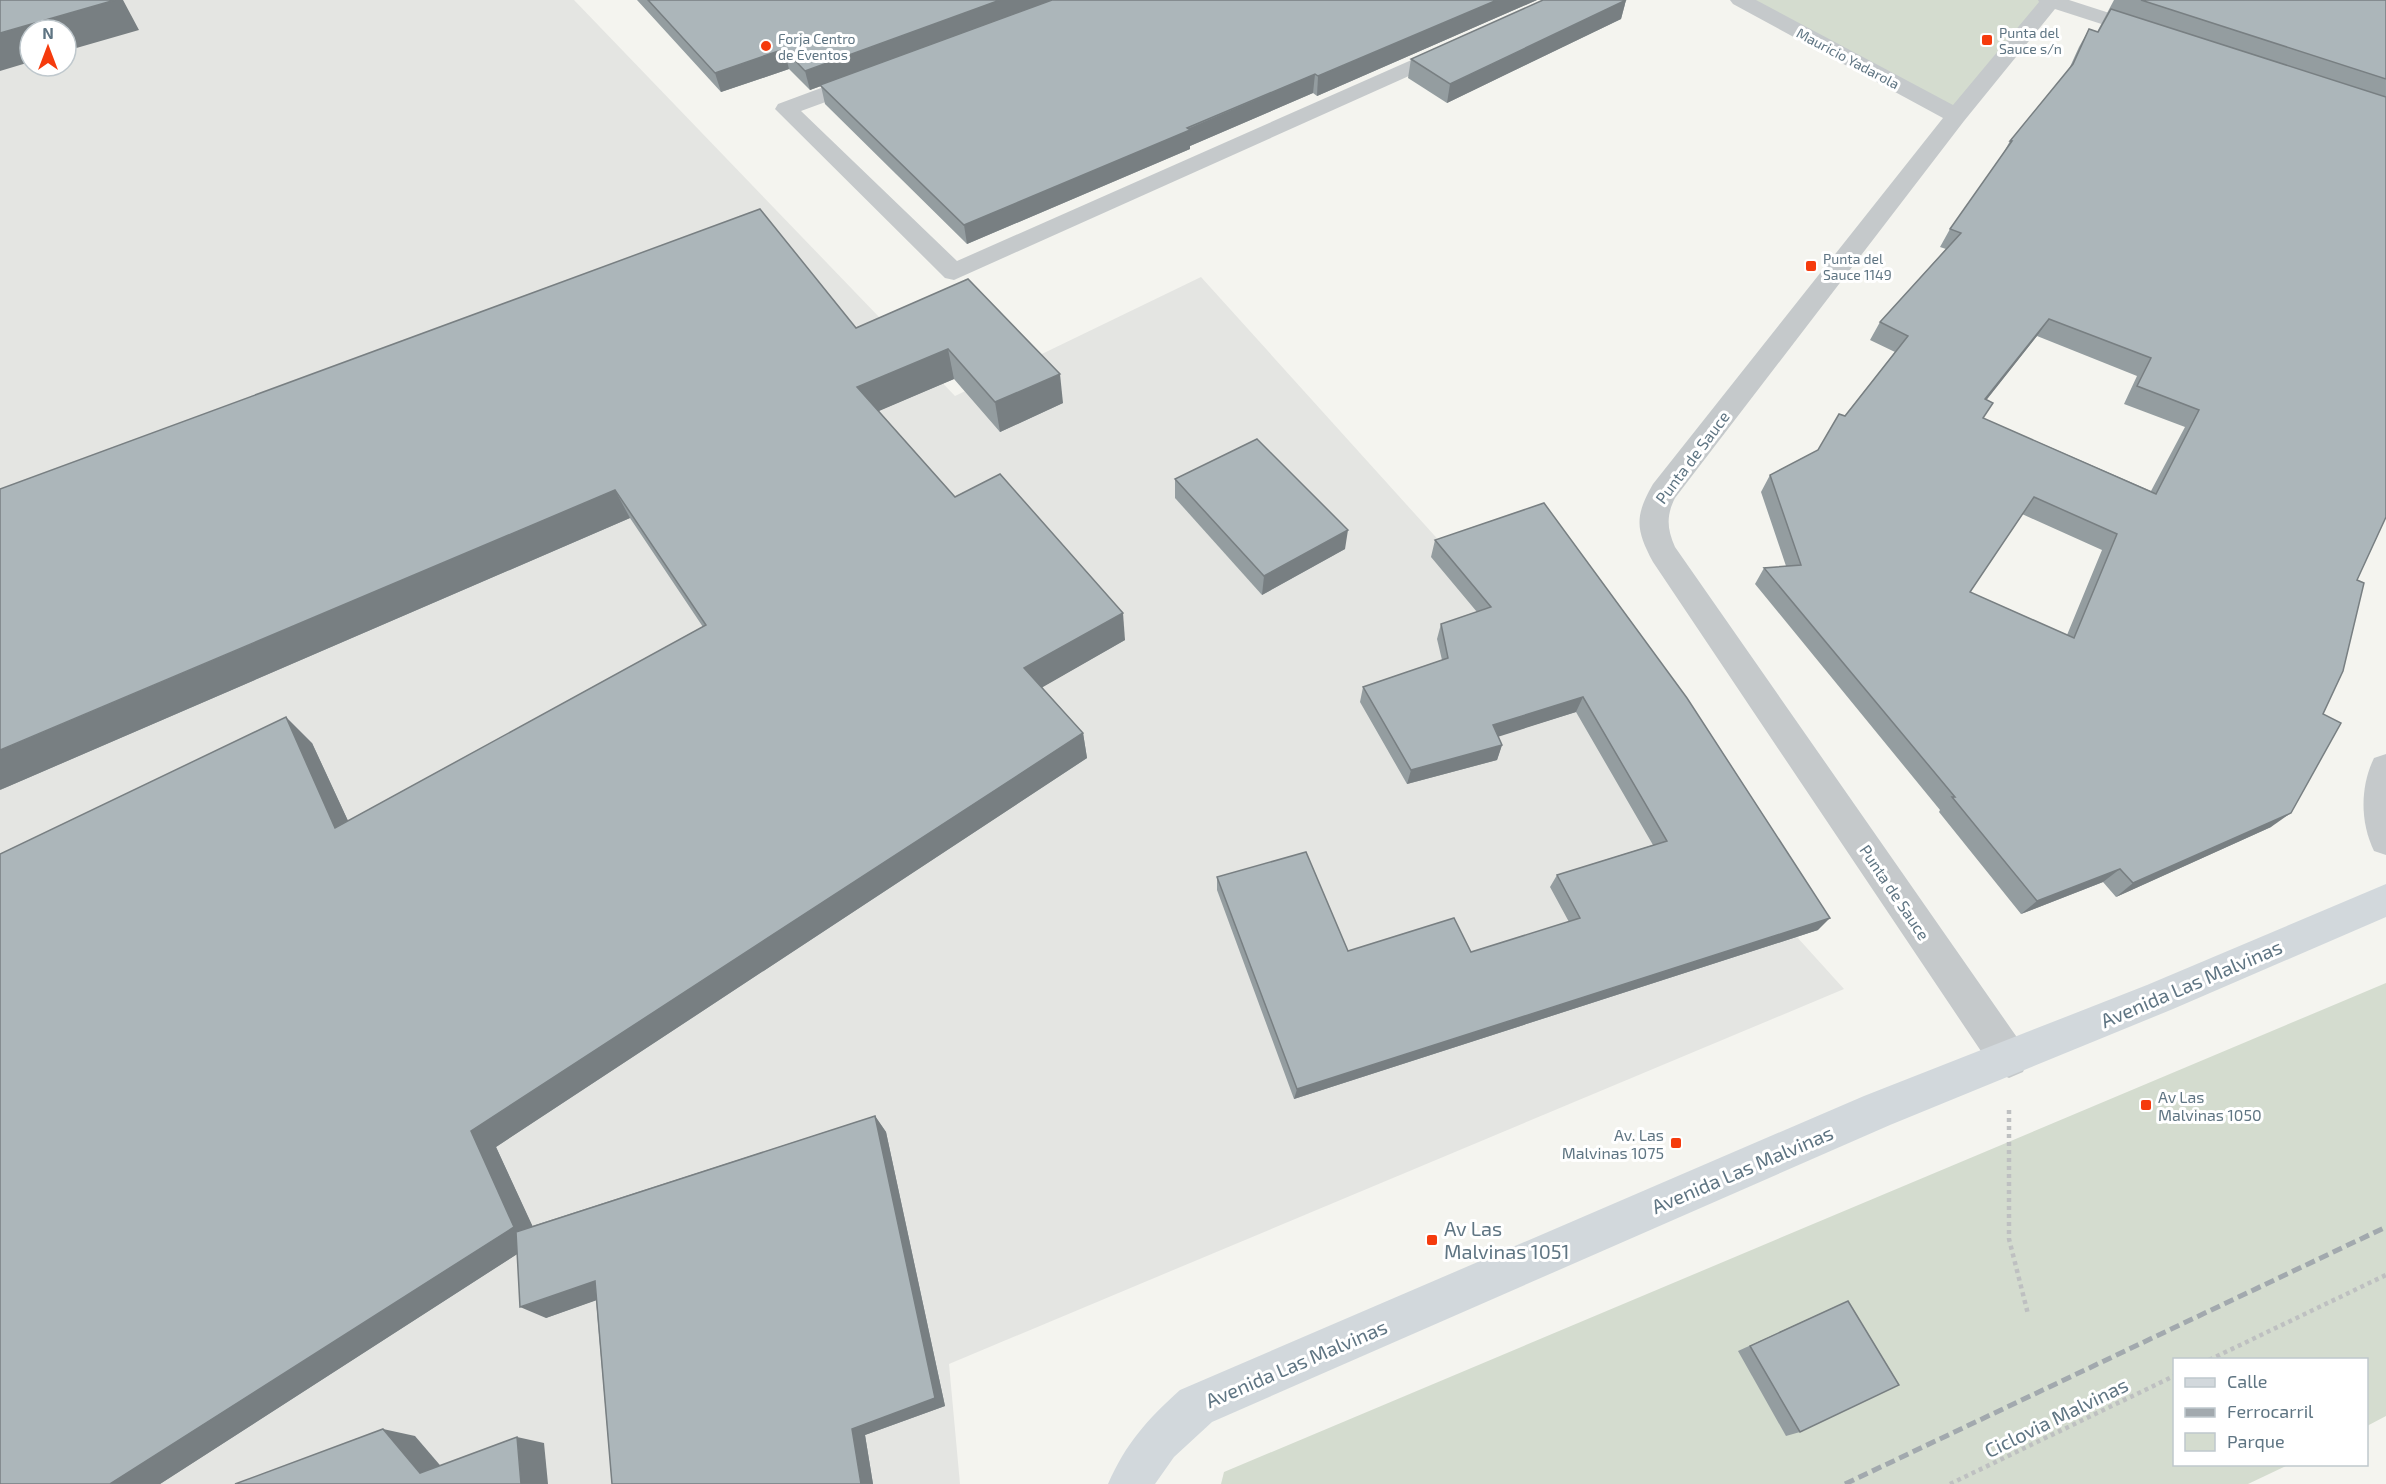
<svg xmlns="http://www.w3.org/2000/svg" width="2386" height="1484" font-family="'Exo 2',sans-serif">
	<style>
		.built { fill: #e4e5e2; fill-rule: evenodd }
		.green { fill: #d4dccf }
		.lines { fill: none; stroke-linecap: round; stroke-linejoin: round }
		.path { stroke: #bec0c1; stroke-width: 4.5; stroke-dasharray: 4 4; stroke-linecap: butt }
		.minor { fill: #c5c9cb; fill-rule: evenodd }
		.major { fill: #d2d8dc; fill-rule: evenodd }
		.rail { stroke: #a2a9ae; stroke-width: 5; stroke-dasharray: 10 5; stroke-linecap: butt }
		.wall { fill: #949da0; fill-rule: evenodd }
		.shaded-wall { fill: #787f82 }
		.building { fill: #acb6ba; stroke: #787f82; stroke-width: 1.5; fill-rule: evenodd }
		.poi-dot { fill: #f53b0d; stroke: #fff; stroke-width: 2 }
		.labels { text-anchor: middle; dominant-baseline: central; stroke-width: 6; stroke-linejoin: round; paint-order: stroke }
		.far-poi-label { font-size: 14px; fill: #5f7583; stroke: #fff; text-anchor: start }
		.far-street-label { font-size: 14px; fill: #5f7583; stroke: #fff }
		.street-label { font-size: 16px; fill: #5f7583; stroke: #fff }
		.poi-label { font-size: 16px; fill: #5f7583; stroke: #fff; text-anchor: start }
		.near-street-label { font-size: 20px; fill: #5f7583; stroke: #fff }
		.near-poi-label { font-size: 20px; fill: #5f7583; stroke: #fff; text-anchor: start }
	</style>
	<rect width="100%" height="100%" fill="#f4f4ef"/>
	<!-- built -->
	<path class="built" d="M0 0H574L955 396 1201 277 1844 989 949 1364 960 1484H0ZM30 30H66V66H30Z"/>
	<!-- green -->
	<g class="green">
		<path d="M1740 0H2048L1956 116Z"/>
		<path d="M2386 983V1416L2367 1426 2366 1360H2174V1464L2288 1465 2248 1484H1221L1224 1472Z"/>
	</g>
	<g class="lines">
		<!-- path -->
		<g class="path">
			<path d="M2009 1110V1239L2028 1314"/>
			<path d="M2209 1360 2386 1275"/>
			<path d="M1950 1484 2174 1376"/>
		</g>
		<!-- minor -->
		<g class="minor">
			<path d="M1730 0H1756L1953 105 2039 2 2038 0H2069L2156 28 2159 33 2156 38 2148 39 2055 9 1964 121 1675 498C1666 516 1667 529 1675 547L2023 1046 2028 1059 2023 1072 2009 1078 1995 1072 1653 562C1636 530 1634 517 1653 484L1943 118 1733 4Z"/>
			<path d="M1450 43 1458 44 1461 49 1458 54 954 280 945 278 775 109 778 104 856 75 864 73 872 75 875 80 872 85 801 111 957 261Z"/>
			<path d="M2386 754V855L2374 851C2360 822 2360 787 2374 758Z"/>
		</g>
		<!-- major -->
		<path class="major" d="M2386 884V917L2173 1009 1890 1125 1212 1422 1174 1457 1155 1484H1108C1126 1443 1147 1420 1180 1390L1864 1096 2147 985Z"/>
		<!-- rail -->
		<path class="rail" d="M1845 1484 2386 1227"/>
	</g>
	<!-- wall -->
	<g class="wall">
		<path d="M637 0H1537L1317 96 1313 93 1190 146V149L967 244 825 104 821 86 810 90 789 69 721 92Z"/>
		<path d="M1626 0 1621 19 1447 103 1408 78 1411 59Z"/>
		<path d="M2114 0H2386V517L2357 580 2271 827 2116 897 2103 882 2021 914 1939 812 1940 810 1755 584 1764 568 1786 566 1761 492 1770 475 1818 450 1895 352 1870 340 1880 322 1946 249 1940 247 1950 229 2000 159 2010 141 2069 69 2079 47 2089 29 2097 32ZM2037 336 2137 376 2124 404 2185 427 2151 491 1983 418 1993 403 1986 400ZM2022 514 2102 550 2067 635 1970 592Z"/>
		<path d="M968 279 1063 403 1000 432 954 379 878 411 955 497 1125 640 1042 687 1083 733 1087 758 496 1147 532 1226 875 1116 886 1132 945 1406 865 1435 873 1484H612L596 1300 546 1318 517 1254 160 1484 312 743 348 821 703 627 630 518 0 790 856 328Z"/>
		<path d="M1175 479 1345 549 1262 595 1175 498Z"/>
		<path d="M1435 540 1818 930 1294 1099 1217 890V877L1348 951 1471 952 1569 922 1550 887 1557 875 1653 845 1576 712 1498 736 1502 745 1497 760 1407 784 1360 702 1363 687 1442 660 1437 639 1441 624 1477 612 1431 557Z"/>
		<path d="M1848 1301 1800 1432 1786 1436 1738 1351Z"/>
	</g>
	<!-- shaded-wall -->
	<g class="shaded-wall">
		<path d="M115 0H123L139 30 66 51V30H30V62L0 71V33Z"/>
		<path d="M1000 0H1054L810 90 805 71Z"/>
		<path d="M1497 0H1537L1317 96 1318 76Z"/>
		<path d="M1626 0 1621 19 1447 103 1450 84Z"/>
		<path d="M784 49 789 69 721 92 715 73Z"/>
		<path d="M1315 74 1313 93 1190 146V149L967 244 964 225Z"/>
		<path d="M2049 319 2037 336 1973 417 1985 399Z"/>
		<path d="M948 349 954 379 865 417 857 387Z"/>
		<path d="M1060 374 1063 403 1000 432 995 402Z"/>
		<path d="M615 490 630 518 0 790V750Z"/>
		<path d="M1348 530 1345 549 1262 595 1264 576Z"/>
		<path d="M1123 613 1125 640 1029 695 1024 668Z"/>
		<path d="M1583 697 1576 712 1488 740 1493 725Z"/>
		<path d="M286 717 312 743 362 851 335 828Z"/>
		<path d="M1083 733 1087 758 496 1147 539 1240 160 1484H110L471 1131Z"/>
		<path d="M1502 745 1497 760 1407 784 1411 770Z"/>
		<path d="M2291 813 2271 827 2116 897 2133 883Z"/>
		<path d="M2120 869 2103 882 2021 914 2037 901Z"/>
		<path d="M1830 918 1818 930 1294 1099 1297 1089Z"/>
		<path d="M875 1116 886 1132 945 1406 865 1435 873 1484H861L852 1429Z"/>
		<path d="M595 1281 617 1293 546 1318 520 1307Z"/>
		<path d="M383 1429 415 1436 451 1478 420 1473Z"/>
		<path d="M517 1437 544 1443 548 1484H521Z"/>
	</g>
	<!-- building -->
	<g class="building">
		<path d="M0 0H115L0 33Z"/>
		<path d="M648 0H1000L805 71 784 49 715 73Z"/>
		<path d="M1052 0H1497L1318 76 1315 74 1187 128 1190 130 964 225 820 85Z"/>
		<path d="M1543 0H1626L1450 84 1411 59Z"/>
		<path d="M2141 0H2386V79Z"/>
		<path d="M2111 9 2386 97V517L2357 580 2364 583 2343 671 2323 714 2341 723 2291 813 2133 883 2120 869 2037 901 1952 797H1955L1764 568 1801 565 1770 475 1818 450 1839 414 1845 416 1908 336 1880 322 1961 233 1950 229 2012 141H2010L2073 64 2089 29 2098 32ZM2049 319 2151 358 2137 386 2199 410 2156 494 1983 418 1993 403 1985 399ZM2034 497 2117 534 2074 638 1970 592Z"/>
		<path d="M760 209 856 328 968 279 1060 374 995 402 948 349 857 387 955 497 1000 474 1123 613 1024 668 1083 733 471 1131 514 1227 110 1484H0V854L286 717 335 828 706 625 615 490 0 750V489Z"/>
		<path d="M1257 439 1348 530 1264 576 1175 479Z"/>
		<path d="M1544 503 1687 698 1830 918 1297 1089 1217 877 1306 852 1348 951 1454 918 1471 952 1580 918 1557 875 1667 841 1583 697 1493 725 1502 745 1411 770 1363 687 1448 658 1441 624 1491 607 1435 540Z"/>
		<path d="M875 1116 935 1398 852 1429 861 1484H612L595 1281 520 1307 516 1232Z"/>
		<path d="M1848 1301 1899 1385 1800 1432 1750 1346Z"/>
		<path d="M383 1429 420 1473 517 1437 521 1484H235Z"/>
	</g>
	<!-- markers -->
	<g class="poi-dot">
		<rect x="1981" y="34" width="12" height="12" rx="3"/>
		<circle cx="766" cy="46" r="6"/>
		<rect x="1805" y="260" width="12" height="12" rx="3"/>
		<rect x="2140" y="1099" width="12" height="12" rx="3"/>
		<rect x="1670" y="1137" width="12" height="12" rx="3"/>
		<rect x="1426" y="1234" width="12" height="12" rx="3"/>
	</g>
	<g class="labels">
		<!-- far-poi labels -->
		<g class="far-poi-label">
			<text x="1999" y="32">Punta del<tspan x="1999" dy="16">Sauce s/n</tspan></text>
			<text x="778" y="38">Forja Centro<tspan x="778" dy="16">de Eventos</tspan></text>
			<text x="1823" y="258">Punta del<tspan x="1823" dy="16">Sauce 1149</tspan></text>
		</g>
		<!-- far-street labels -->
		<g class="far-street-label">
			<text transform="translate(1848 58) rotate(28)">Mauricio Yadarola</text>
		</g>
		<!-- street labels -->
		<g class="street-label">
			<text transform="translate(1692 457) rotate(-53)">Punta de Sauce</text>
			<text transform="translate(1895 892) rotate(56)">Punta de Sauce</text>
		</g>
		<!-- poi labels -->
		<g class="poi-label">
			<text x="2158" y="1096">Av Las<tspan x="2158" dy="18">Malvinas 1050</tspan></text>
			<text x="1664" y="1134" text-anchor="end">Av. Las<tspan x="1664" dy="18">Malvinas 1075</tspan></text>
		</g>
		<!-- near-street labels -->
		<g class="near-street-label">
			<text transform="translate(2191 983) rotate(-23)">Avenida Las Malvinas</text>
			<text transform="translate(1742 1169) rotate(-23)">Avenida Las Malvinas</text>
			<text transform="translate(1296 1363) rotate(-23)">Avenida Las Malvinas</text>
			<text transform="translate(2056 1417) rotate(-26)">Ciclovia Malvinas</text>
		</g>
		<!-- near-poi labels -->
		<g class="near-poi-label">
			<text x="1444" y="1228">Av Las<tspan x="1444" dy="23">Malvinas 1051</tspan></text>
		</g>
	</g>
	<!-- legend -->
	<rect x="2173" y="1358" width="195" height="108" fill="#ffffff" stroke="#bfc8cd" stroke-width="1.5"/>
	<rect x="2185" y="1378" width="30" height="9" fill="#d2d8dc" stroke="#bfc8cd" stroke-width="1.5"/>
	<text x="2227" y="1388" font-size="18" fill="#5f7583">Calle</text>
	<rect x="2185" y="1408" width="30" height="9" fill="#a2a9ae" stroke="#bfc8cd" stroke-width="1.5"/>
	<text x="2227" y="1418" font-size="18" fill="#5f7583">Ferrocarril</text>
	<rect x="2185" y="1433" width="30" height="18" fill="#d4dccf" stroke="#bfc8cd" stroke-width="1.5"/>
	<text x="2227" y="1448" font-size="18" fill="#5f7583">Parque</text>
	<!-- north arrow -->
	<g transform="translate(48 48)"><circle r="28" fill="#ffffff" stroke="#bfc8cd" stroke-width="1.5"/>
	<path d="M0-4.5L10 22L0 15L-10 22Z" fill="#f53b0d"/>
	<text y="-9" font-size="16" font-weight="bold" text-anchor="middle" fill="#5f7583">N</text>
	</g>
</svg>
